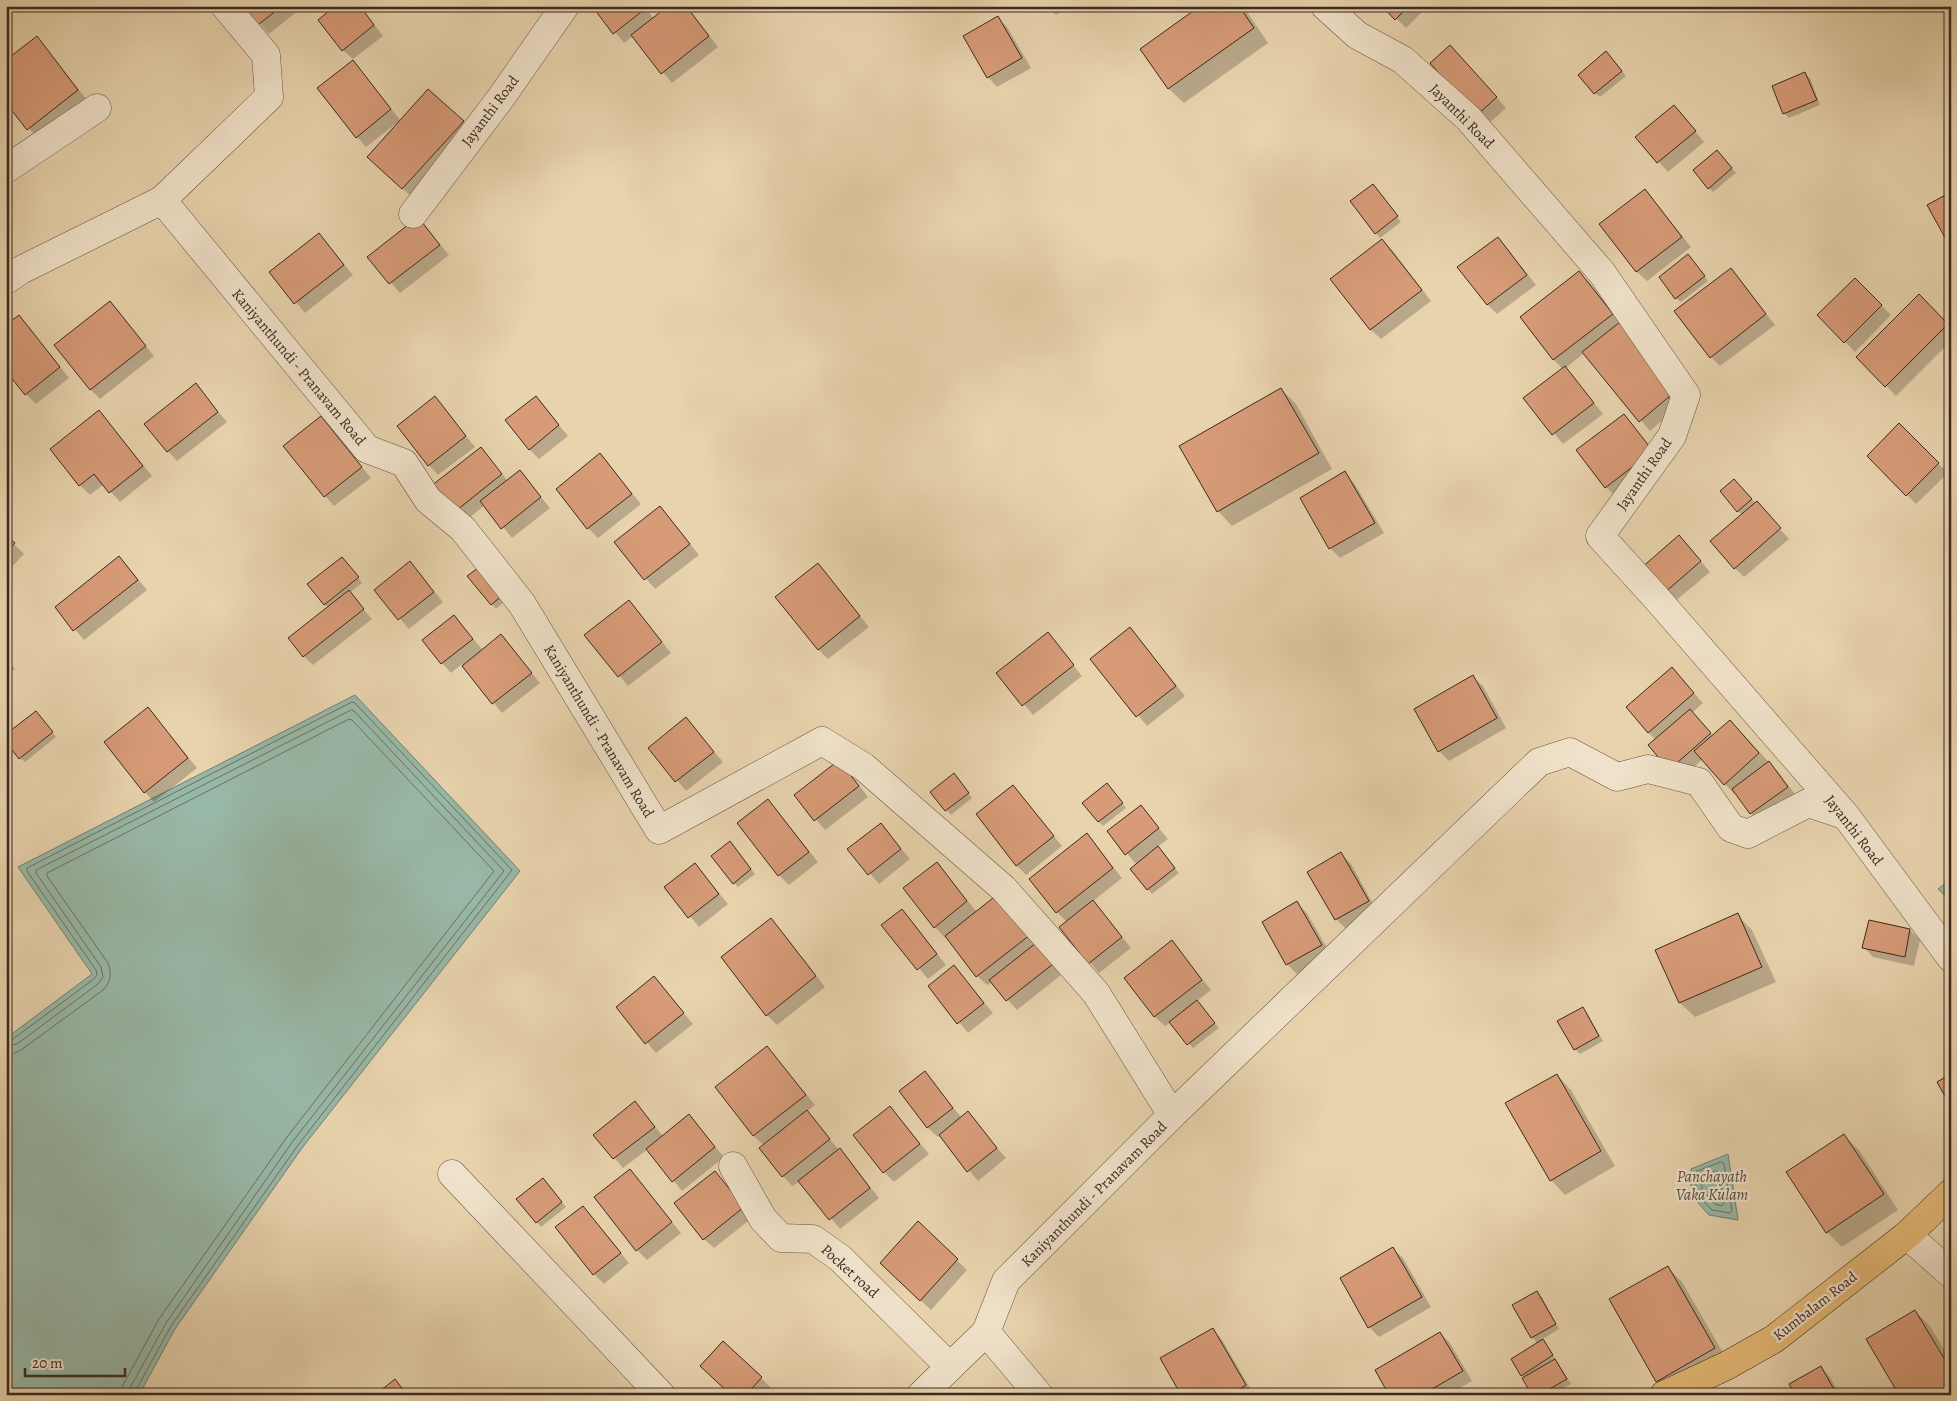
<svg xmlns="http://www.w3.org/2000/svg" width="1957" height="1401" font-family="Alegreya,serif">
	<style>
		.water { fill: #98b8a7; stroke: #737f71 }
		.shadow { fill: #0003 }
		.lines { fill: none; stroke-linecap: round; stroke-linejoin: round }
		.shore { stroke: #6a7064; stroke-width: 1 }
		.building { fill: #d79b78; stroke: #3b2920 }
		.minor-casing { stroke: #665443; stroke-width: 29 }
		.major-casing { stroke: #3b2920; stroke-width: 29 }
		.minor { stroke: #f0e2ca; stroke-width: 28 }
		.major { stroke: #e4ba76; stroke-width: 28 }
		.labels { text-anchor: middle; dominant-baseline: central; stroke-width: 4.5; stroke-linejoin: round; paint-order: stroke }
		.street-label { font-size: 15px; fill: #3b2920; stroke: #f0e2ca }
		.water-label { font-size: 16px; font-style: italic; fill: #524d42; stroke: #f0e2ca }
	</style>
	<rect width="100%" height="100%" fill="#e8d3ad"/>
	<filter id="stains"><feTurbulence type="fractalNoise" baseFrequency=".004" numOctaves="4"/><feColorMatrix values="0 0 0 0 .2 0 0 0 0 .09 0 0 0 0 .02 0 0 0 .5 -.17"/></filter>
	<radialGradient id="worn" r=".72"><stop offset=".6" stop-color="#630" stop-opacity="0"/><stop offset="1" stop-color="#630" stop-opacity=".3"/></radialGradient>
	<!-- water -->
	<g class="water">
		<path d="M355 695 520 871 302 1148 175 1329 139 1395H6V1032L9 1036 92 974 18 867Z"/>
		<path d="M1951 879V901L1938 889Z"/>
		<path d="M1728 1154 1738 1220 1709 1215 1691 1195V1169Z"/>
	</g>
	<!-- shadow -->
	<g class="shadow">
		<path d="M245 6H304L269 34Z"/>
		<path d="M337 6H360L383 36 353 59 343 50Z"/>
		<path d="M594 6H644L654 19 686 6 718 47 672 83 633 36 624 43Z"/>
		<path d="M1047 6H1072L1056 15Z"/>
		<path d="M1202 6H1243L1268 43 1184 103 1169 89 1141 49Z"/>
		<path d="M1384 6H1428L1406 28Z"/>
		<path d="M997 17 1007 27 1031 68 997 87 988 77Z"/>
		<path d="M37 38 46 48 87 100 38 139 6 101Z"/>
		<path d="M1460 56 1506 108 1487 125 1432 64Z"/>
		<path d="M1611 57 1626 76 1600 97 1595 93Z"/>
		<path d="M353 62 401 121 463 122 473 132 413 198 378 166 399 123 398 122 366 147 357 137Z"/>
		<path d="M1805 74 1810 78 1820 105 1789 118 1784 113Z"/>
		<path d="M1683 117 1704 142 1668 172 1637 137Z"/>
		<path d="M1721 156 1736 173 1713 192 1709 188Z"/>
		<path d="M1377 190 1401 222 1380 238 1376 233Z"/>
		<path d="M1645 191 1654 201 1691 247 1647 281 1637 272 1601 224Z"/>
		<path d="M418 218 449 255 400 293 369 257Z"/>
		<path d="M319 235 353 275 305 313 271 272Z"/>
		<path d="M1497 238 1507 248 1536 285 1497 314 1488 305 1459 267Z"/>
		<path d="M1382 240 1392 250 1431 301 1381 339 1371 330 1332 279Z"/>
		<path d="M1692 260 1708 281 1681 302 1676 298Z"/>
		<path d="M1730 270 1740 280 1775 325 1720 366 1711 357Z"/>
		<path d="M1579 273 1589 282 1622 324 1680 405 1650 431 1584 353 1566 368 1603 414 1563 444 1525 398 1563 369 1554 360 1521 317Z"/>
		<path d="M1855 279 1891 315 1855 352 1819 315Z"/>
		<path d="M1919 296 1951 328V341L1896 396 1858 357Z"/>
		<path d="M110 303 154 356 100 399 90 389Z"/>
		<path d="M19 316 28 326 69 378 36 404 26 394Z"/>
		<path d="M196 385 227 422 177 461 168 451Z"/>
		<path d="M1281 389 1296 404 1332 469 1232 526 1218 511Z"/>
		<path d="M536 397 568 436 539 459 529 449Z"/>
		<path d="M435 398 475 447 438 475 429 465Z"/>
		<path d="M99 411 152 476 120 502 104 484 90 495 80 485Z"/>
		<path d="M1624 415 1662 461 1616 497 1606 487Z"/>
		<path d="M321 418 371 478 334 506 325 496Z"/>
		<path d="M1899 425 1948 473 1916 504 1869 456Z"/>
		<path d="M480 449 508 481 520 472 550 508 512 538 485 505 463 523 453 513Z"/>
		<path d="M600 455 641 504 598 538 588 528 558 489Z"/>
		<path d="M1345 473 1354 483 1384 533 1340 558 1330 548Z"/>
		<path d="M1739 485 1789 539 1744 577 1735 568 1742 515 1738 511Z"/>
		<path d="M660 507 699 555 655 589 615 542Z"/>
		<path d="M6 536 24 554 6 573Z"/>
		<path d="M1689 547 1710 572 1673 603 1663 593Z"/>
		<path d="M119 557 147 590 84 640 56 607Z"/>
		<path d="M410 562 443 602 409 629 375 590Z"/>
		<path d="M347 563 362 583 349 593 372 619 313 665 304 656 328 608 325 604Z"/>
		<path d="M818 565 869 627 828 659 818 649Z"/>
		<path d="M469 577 507 599 496 609Z"/>
		<path d="M629 601 671 653 628 686 586 635Z"/>
		<path d="M454 617 483 650 501 636 540 683 502 713 462 664 451 673 442 663Z"/>
		<path d="M1130 629 1185 696 1147 726 1092 659Z"/>
		<path d="M1048 634 1082 676 1033 715 998 673Z"/>
		<path d="M6 658 15 669 6 675Z"/>
		<path d="M1672 669 1703 703 1692 713 1713 736 1740 731 1779 773 1797 797 1761 823 1751 813 1736 792 1734 794 1703 759 1680 779 1656 740 1648 732Z"/>
		<path d="M1473 677 1483 686 1506 728 1449 761 1439 751 1416 710Z"/>
		<path d="M148 708 197 768 154 802 145 792Z"/>
		<path d="M40 717 56 737 25 762 20 758Z"/>
		<path d="M686 719 723 762 686 791 650 748Z"/>
		<path d="M848 771 868 797 825 830 796 795Z"/>
		<path d="M958 780 972 798 951 815 932 792Z"/>
		<path d="M1013 786 1062 846 1026 875 1016 865Z"/>
		<path d="M1112 789 1126 808 1103 826 1098 821Z"/>
		<path d="M768 801 777 811 818 862 789 885 779 875Z"/>
		<path d="M1140 806 1168 839 1157 847 1179 873 1152 894 1148 889 1137 865 1108 832Z"/>
		<path d="M881 825 910 859 879 884 849 849Z"/>
		<path d="M1087 835 1122 878 1093 901 1131 948 1099 973 1061 927 1067 922 1057 912Z"/>
		<path d="M734 847 755 874 738 887 734 883Z"/>
		<path d="M1341 854 1351 864 1377 911 1346 929 1336 919 1309 872Z"/>
		<path d="M936 863 977 912 998 896 1061 975 1017 1010 992 982 987 985 977 976 946 936 944 937 935 927Z"/>
		<path d="M695 864 728 904 699 927 666 887Z"/>
		<path d="M1297 903 1307 913 1331 955 1297 974 1287 964Z"/>
		<path d="M902 911 911 920 946 965 928 979 883 925Z"/>
		<path d="M1737 915 1752 930 1776 982 1695 1017 1680 1003 1657 950Z"/>
		<path d="M770 920 780 929 825 987 777 1025 767 1015Z"/>
		<path d="M1870 921 1910 930 1920 940 1914 966 1873 957 1864 947Z"/>
		<path d="M1172 942 1211 990 1197 1001 1219 1028 1193 1048 1171 1022 1165 1026 1155 1017 1125 978Z"/>
		<path d="M954 967 993 1013 968 1033 929 986Z"/>
		<path d="M654 978 693 1024 656 1053 617 1007Z"/>
		<path d="M1582 1008 1587 1013 1603 1041 1580 1054 1575 1049 1559 1022Z"/>
		<path d="M767 1047 815 1105 806 1112 839 1150 849 1160 879 1198 840 1229 800 1181 792 1186 783 1176 764 1146 754 1136 717 1087Z"/>
		<path d="M924 1073 962 1118 968 1113 1006 1158 978 1181 940 1135 938 1137 928 1128 900 1092Z"/>
		<path d="M1557 1075 1571 1090 1615 1166 1565 1195 1551 1180Z"/>
		<path d="M635 1103 663 1136 689 1116 724 1157 682 1191 648 1149 623 1168 595 1135Z"/>
		<path d="M890 1108 929 1154 894 1182 884 1172Z"/>
		<path d="M1844 1136 1859 1150 1898 1210 1842 1247 1827 1232Z"/>
		<path d="M630 1170 681 1233 647 1260 637 1250 596 1197Z"/>
		<path d="M715 1173 752 1218 714 1248 704 1239Z"/>
		<path d="M547 1184 566 1207 541 1227 537 1222Z"/>
		<path d="M583 1207 629 1263 604 1284 594 1274Z"/>
		<path d="M918 1223 967 1270 931 1310 891 1273Z"/>
		<path d="M1393 1249 1403 1258 1431 1307 1379 1337 1369 1327Z"/>
		<path d="M1667 1267 1682 1282 1729 1363 1671 1395 1657 1381Z"/>
		<path d="M1537 1293 1542 1297 1559 1329 1541 1340 1547 1345 1571 1384 1551 1395H1533L1522 1375 1538 1344 1532 1337 1514 1306Z"/>
		<path d="M1915 1311 1930 1326 1951 1361V1395Z"/>
		<path d="M1213 1330 1222 1340 1254 1395H1183Z"/>
		<path d="M1440 1333 1450 1343 1472 1381 1448 1395H1391Z"/>
		<path d="M1820 1367 1830 1377 1840 1395H1796Z"/>
		<path d="M761 1378 771 1388 764 1395H732Z"/>
	</g>
	<g class="lines">
		<!-- shore -->
		<g class="shore">
			<path d="M6 1040 13 1039 94 979 97 975 96 970 27 871V868L352 702 355 703 512 870 298 1145 171 1326 136 1390 135 1395"/>
			<path d="M6 1046 17 1044 98 984 103 977 101 967 36 873V870L351 710 354 711 504 871 293 1141 166 1323 130 1388 129 1395"/>
			<path d="M6 1054H13L21 1050 103 990C111 982 112 973 108 963L47 876V873L349 719 352 720 494 871 287 1137 159 1319 123 1385 121 1395"/>
			<path d="M1721 1162 1724 1164 1732 1210 1730 1213 1712 1210 1696 1193V1172Z"/>
			<path d="M1716 1171 1719 1173 1724 1203 1722 1206 1715 1204 1702 1190V1177Z"/>
		</g>
	</g>
	<!-- building -->
	<g class="building">
		<path d="M244 6H282L258 25Z"/>
		<path d="M335 6H360L374 25 342 51 318 20Z"/>
		<path d="M592 6H644L645 9 613 34Z"/>
		<path d="M668 6H686L709 36 661 74 631 35Z"/>
		<path d="M1200 6H1239L1254 28 1168 89 1140 49Z"/>
		<path d="M1382 6H1409L1395 20Z"/>
		<path d="M998 16 1022 58 987 78 963 36Z"/>
		<path d="M37 36 78 90 27 130 6 103V60Z"/>
		<path d="M1450 45 1497 97 1476 116 1430 63Z"/>
		<path d="M1606 51 1622 71 1594 94 1578 75Z"/>
		<path d="M353 60 391 109 356 138 317 88Z"/>
		<path d="M1805 72 1817 100 1783 114 1772 86Z"/>
		<path d="M428 89 464 121 402 189 367 157Z"/>
		<path d="M1674 105 1696 131 1657 163 1635 137Z"/>
		<path d="M1717 150 1732 168 1708 189 1693 170Z"/>
		<path d="M1373 184 1398 216 1375 234 1350 201Z"/>
		<path d="M1645 189 1682 237 1636 272 1599 224Z"/>
		<path d="M1951 192V241L1948 243 1927 205Z"/>
		<path d="M418 217 440 245 389 284 367 257Z"/>
		<path d="M319 233 344 265 294 304 269 272Z"/>
		<path d="M1498 237 1527 275 1487 305 1457 267Z"/>
		<path d="M1382 239 1422 290 1370 330 1330 279Z"/>
		<path d="M1688 254 1705 276 1675 299 1659 277Z"/>
		<path d="M1731 268 1766 314 1710 358 1674 311Z"/>
		<path d="M1579 271 1613 314 1553 360 1520 317Z"/>
		<path d="M1855 278 1882 305 1844 343 1817 315Z"/>
		<path d="M1919 294 1948 324 1885 387 1856 357Z"/>
		<path d="M110 301 146 346 90 390 54 345Z"/>
		<path d="M19 315 60 367 25 395 6 371V325Z"/>
		<path d="M1620 322 1671 395 1639 422 1582 352Z"/>
		<path d="M1565 366 1594 403 1552 435 1523 398Z"/>
		<path d="M196 383 218 412 167 452 144 424Z"/>
		<path d="M1281 388 1319 453 1217 512 1179 446Z"/>
		<path d="M435 396 466 436 428 466 397 426Z"/>
		<path d="M536 396 559 425 529 450 505 420Z"/>
		<path d="M99 410 143 466 109 493 94 474 79 486 50 449Z"/>
		<path d="M1624 414 1653 451 1605 488 1576 450Z"/>
		<path d="M321 416 362 467 324 497 283 446Z"/>
		<path d="M1899 423 1939 463 1906 496 1867 456Z"/>
		<path d="M481 447 502 474 452 514 431 486Z"/>
		<path d="M600 453 632 494 587 529 556 489Z"/>
		<path d="M520 470 541 497 501 529 480 501Z"/>
		<path d="M1345 471 1375 523 1329 549 1300 498Z"/>
		<path d="M1734 479 1752 499 1737 512 1720 491Z"/>
		<path d="M1757 501 1781 528 1734 569 1710 541Z"/>
		<path d="M660 506 690 544 644 580 614 542Z"/>
		<path d="M6 535 15 543 6 553Z"/>
		<path d="M1679 535 1701 561 1663 594 1640 569Z"/>
		<path d="M119 556 138 580 73 631 55 607Z"/>
		<path d="M342 557 359 577 324 605 307 584Z"/>
		<path d="M410 561 434 592 398 620 374 590Z"/>
		<path d="M818 563 860 616 818 650 775 597Z"/>
		<path d="M481 566 504 594 491 605 467 576Z"/>
		<path d="M349 590 364 609 303 657 288 638Z"/>
		<path d="M629 600 662 642 618 677 584 635Z"/>
		<path d="M454 615 473 639 441 664 422 640Z"/>
		<path d="M1130 627 1176 686 1136 717 1090 659Z"/>
		<path d="M1048 632 1074 665 1022 706 996 673Z"/>
		<path d="M501 634 532 673 492 704 462 666Z"/>
		<path d="M1672 667 1694 693 1648 733 1626 707Z"/>
		<path d="M1473 675 1497 718 1438 752 1414 709Z"/>
		<path d="M148 707 188 758 144 793 104 742Z"/>
		<path d="M1690 709 1711 733 1669 770 1648 745Z"/>
		<path d="M36 711 53 732 19 759 6 742V734Z"/>
		<path d="M686 717 714 752 675 782 648 748Z"/>
		<path d="M1730 720 1759 753 1724 785 1694 751Z"/>
		<path d="M839 760 859 786 814 821 794 795Z"/>
		<path d="M1769 761 1788 787 1750 814 1732 789Z"/>
		<path d="M954 773 969 793 945 811 930 792Z"/>
		<path d="M1107 783 1123 803 1098 822 1082 803Z"/>
		<path d="M1013 785 1054 836 1016 866 976 814Z"/>
		<path d="M768 799 809 852 778 876 737 823Z"/>
		<path d="M1141 805 1159 828 1125 855 1107 831Z"/>
		<path d="M881 823 901 849 868 875 847 849Z"/>
		<path d="M1087 833 1113 868 1056 913 1029 879Z"/>
		<path d="M730 841 751 869 733 884 711 856Z"/>
		<path d="M1158 846 1175 868 1147 890 1130 869Z"/>
		<path d="M1341 852 1369 901 1335 920 1307 872Z"/>
		<path d="M937 862 967 901 934 928 903 888Z"/>
		<path d="M695 863 719 894 688 918 664 887Z"/>
		<path d="M998 894 1030 935 976 977 945 936Z"/>
		<path d="M1093 900 1122 937 1088 964 1059 927Z"/>
		<path d="M1297 901 1322 945 1286 965 1262 922Z"/>
		<path d="M902 909 937 954 917 970 881 925Z"/>
		<path d="M1738 913 1762 967 1679 1003 1655 950Z"/>
		<path d="M771 918 816 976 766 1016 721 957Z"/>
		<path d="M1869 920 1910 929 1905 957 1862 948Z"/>
		<path d="M1172 940 1202 980 1154 1017 1124 978Z"/>
		<path d="M1036 943 1053 964 1006 1001 989 980Z"/>
		<path d="M954 965 984 1003 957 1024 928 986Z"/>
		<path d="M654 976 684 1013 645 1044 616 1007Z"/>
		<path d="M1197 1000 1215 1023 1187 1045 1169 1022Z"/>
		<path d="M1583 1007 1599 1036 1574 1050 1557 1021Z"/>
		<path d="M767 1046 806 1095 753 1136 715 1087Z"/>
		<path d="M925 1071 953 1108 927 1128 899 1091Z"/>
		<path d="M1557 1074 1601 1151 1550 1181 1505 1103Z"/>
		<path d="M1951 1074V1107L1937 1082Z"/>
		<path d="M635 1101 655 1127 613 1159 593 1135Z"/>
		<path d="M890 1106 920 1144 883 1173 853 1135Z"/>
		<path d="M807 1110 830 1139 782 1177 759 1148Z"/>
		<path d="M968 1111 997 1148 967 1172 939 1135Z"/>
		<path d="M689 1114 715 1147 672 1182 646 1149Z"/>
		<path d="M1844 1134 1884 1194 1826 1233 1786 1172Z"/>
		<path d="M840 1148 870 1188 829 1220 798 1181Z"/>
		<path d="M630 1169 672 1222 636 1251 594 1197Z"/>
		<path d="M715 1171 744 1207 703 1240 674 1203Z"/>
		<path d="M543 1178 562 1202 536 1223 516 1199Z"/>
		<path d="M583 1206 621 1253 593 1275 555 1227Z"/>
		<path d="M918 1221 958 1259 920 1301 880 1263Z"/>
		<path d="M1393 1247 1422 1297 1368 1328 1340 1278Z"/>
		<path d="M1668 1266 1715 1348 1656 1382 1609 1299Z"/>
		<path d="M1537 1291 1556 1324 1531 1338 1512 1305Z"/>
		<path d="M1915 1310 1951 1370V1395H1899L1866 1339Z"/>
		<path d="M1213 1328 1246 1385 1230 1395H1181L1160 1358Z"/>
		<path d="M1440 1332 1463 1371 1422 1395H1389L1375 1370Z"/>
		<path d="M1543 1339 1553 1355 1521 1376 1511 1359Z"/>
		<path d="M723 1341 762 1377 746 1395H731L700 1366Z"/>
		<path d="M1555 1359 1567 1379 1539 1395H1532L1522 1378Z"/>
		<path d="M1821 1366 1837 1395H1795L1789 1384Z"/>
		<path d="M395 1379 407 1395H375Z"/>
	</g>
	<g class="lines">
		<defs>
			<g id="minor">
				<path d="M225 6 266 55 269 97 162 200 367 449 404 463 428 500 463 529 522 604 659 830 822 741 864 767 1004 889 1096 993 1172 1115 1006 1281 986 1332 1039 1395"/>
				<path d="M1325 6 1357 35 1403 60 1469 119 1602 273 1686 395 1672 436 1600 536 1659 601 1846 816 1951 958"/>
				<path d="M6 169 97 108"/>
				<path d="M413 214 500 99 565 6"/>
				<path d="M6 280 21 270 162 200"/>
				<path d="M1172 1115 1539 762 1570 752 1617 777 1648 769 1699 782 1731 828 1748 834 1808 803 1844 815"/>
				<path d="M733 1166 763 1219 781 1238 813 1239 840 1258 950 1367"/>
				<path d="M452 1174 661 1395"/>
				<path d="M1907 1235 1951 1274"/>
				<path d="M921 1395 986 1332"/>
			</g>
			<path id="major" d="M1664 1395 1726 1366 1774 1339 1907 1235 1951 1193"/>
		</defs>
		<!-- minor casing -->
		<use href="#minor" class="minor-casing"/>
		<!-- major casing -->
		<use href="#major" class="major-casing"/>
		<!-- minor -->
		<use href="#minor" class="minor"/>
		<!-- major -->
		<use href="#major" class="major"/>
	</g>
	<g class="labels">
		<!-- street labels -->
		<g class="street-label">
			<text transform="translate(490 111) rotate(-53)">Jayanthi Road</text>
			<text transform="translate(1462 116) rotate(45)">Jayanthi Road</text>
			<text transform="translate(299 367) rotate(50)">Kaniyanthundi - Pranavam Road</text>
			<text transform="translate(1644 474) rotate(-55)">Jayanthi Road</text>
			<text transform="translate(599 731) rotate(59)">Kaniyanthundi - Pranavam Road</text>
			<text transform="translate(1854 830) rotate(52)">Jayanthi Road</text>
			<text transform="translate(1094 1194) rotate(-45)">Kaniyanthundi - Pranavam Road</text>
			<text transform="translate(850 1271) rotate(42)">Pocket road</text>
			<text transform="translate(1815 1306) rotate(-38)">Kumbalam Road</text>
		</g>
		<!-- water labels -->
		<g class="water-label">
			<text x="1712" y="1177">Panchayath<tspan x="1712" dy="18">Vaka Kulam</tspan></text>
		</g>
	</g>
	<!-- margin -->
	<rect width="1957" height="1401" fill="none" stroke="#e8d3ad" stroke-width="25"/>
	<rect x="8" y="8" width="1942" height="1386" fill="none" stroke="#3b2920" stroke-width="2.5"/>
	<rect x="12" y="12" width="1932" height="1376" fill="none" stroke="#3b2920"/>
	<!-- scale -->
	<path d="M25 1368v8h100v-8" fill="none" stroke="#3b2920" stroke-width="2.5"/>
	<text x="32" y="1368" font-size="15" fill="#3b2920" stroke="#f0e2ca" stroke-width="4" paint-order="stroke">20 m</text>
	<rect width="100%" height="100%" filter="url(#stains)"/>
	<rect width="100%" height="100%" fill="url(#worn)"/>
</svg>
